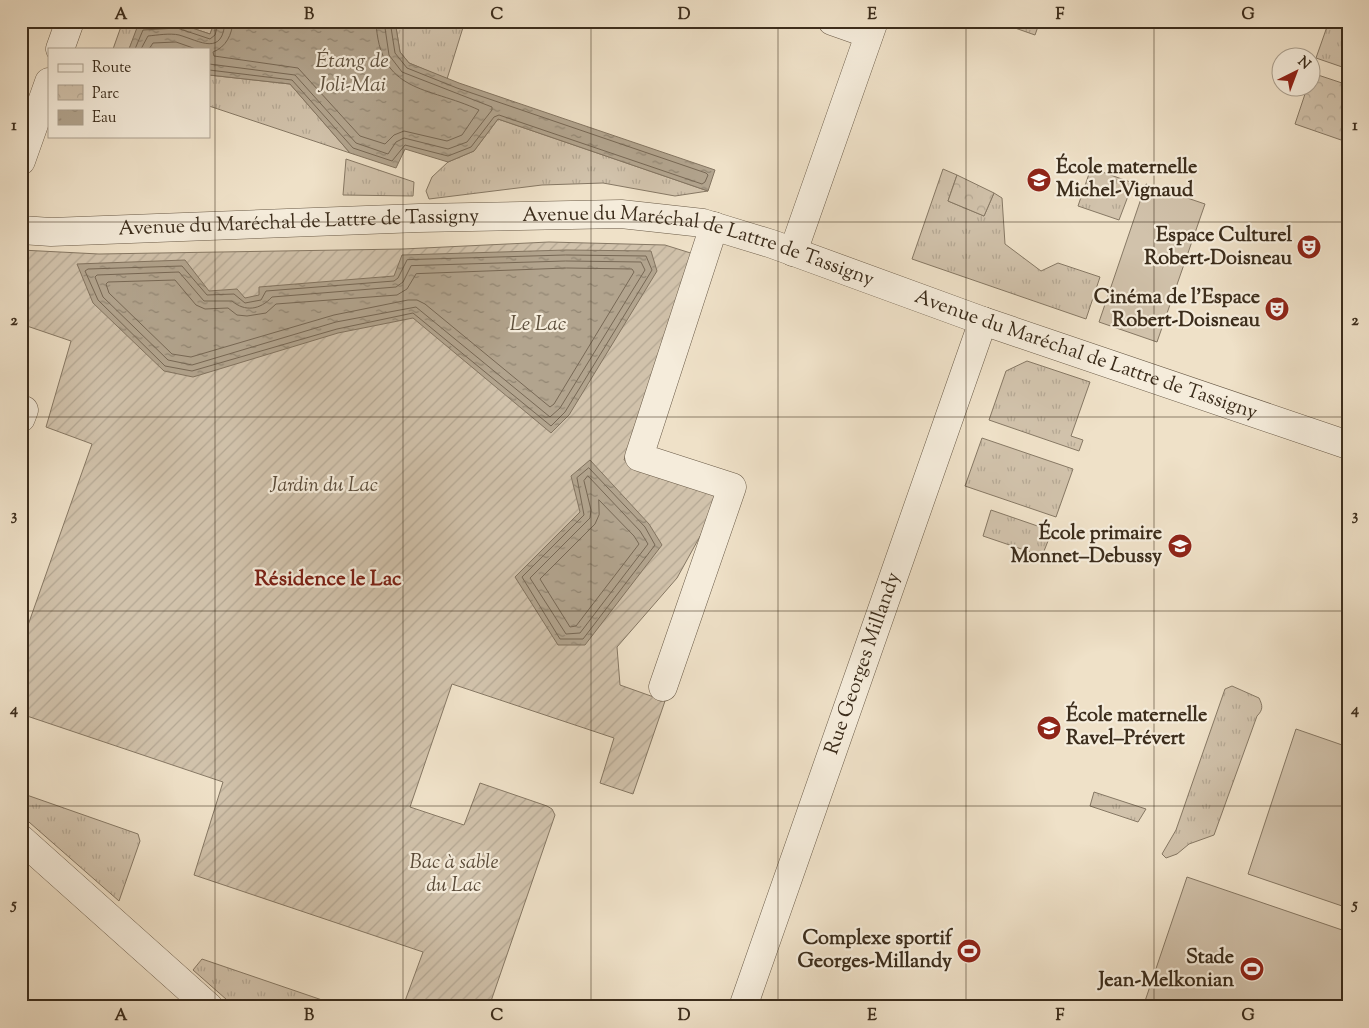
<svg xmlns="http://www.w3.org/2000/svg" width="1369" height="1028" font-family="'Sorts Mill Goudy',serif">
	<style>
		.grass { fill: url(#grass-tufts); stroke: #867864 }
		.park { fill: url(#park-crowns); stroke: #867864 }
		.garden { fill: url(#garden-furrows); stroke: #867864 }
		.pitch { fill: #d1c2ab; stroke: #867864 }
		.water { fill: url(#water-ripples); stroke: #837460 }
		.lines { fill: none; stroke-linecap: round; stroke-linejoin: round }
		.shore { stroke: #776855; stroke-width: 1 }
		.street-casing { stroke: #695a47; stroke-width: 29 }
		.street { stroke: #f5ecdb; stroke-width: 28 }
		.grid { fill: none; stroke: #3c2d1c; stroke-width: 1; stroke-opacity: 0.55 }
		.labels { text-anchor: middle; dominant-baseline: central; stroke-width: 4.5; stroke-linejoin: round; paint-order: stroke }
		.poi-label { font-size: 20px; font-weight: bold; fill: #3c2d1c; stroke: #f5ecdb; text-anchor: end }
		.street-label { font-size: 20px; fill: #3c2d1c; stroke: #f5ecdb }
		.park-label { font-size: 20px; font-style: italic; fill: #5a4b39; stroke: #f5ecdb }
		.water-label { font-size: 21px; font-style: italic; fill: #5f513e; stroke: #f5ecdb }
		.neighbourhood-label { font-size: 21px; font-weight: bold; fill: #7a1f14; stroke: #f5ecdb }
		.neatline { fill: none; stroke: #3c2d1c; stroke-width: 2 }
		.grid-label { font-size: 16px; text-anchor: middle; font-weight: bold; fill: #3c2d1c }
	</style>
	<defs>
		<pattern id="grass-tufts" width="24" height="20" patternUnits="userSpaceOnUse" patternTransform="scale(1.25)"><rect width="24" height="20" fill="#d1c2ab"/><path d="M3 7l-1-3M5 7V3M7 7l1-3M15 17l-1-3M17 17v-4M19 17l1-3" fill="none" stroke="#b4a793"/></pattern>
		<pattern id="park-crowns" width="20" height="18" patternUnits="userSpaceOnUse" patternTransform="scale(1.25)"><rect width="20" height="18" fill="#d1c2ab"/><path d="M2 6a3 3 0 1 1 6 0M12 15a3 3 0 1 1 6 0" fill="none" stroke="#b4a793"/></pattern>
		<pattern id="garden-furrows" width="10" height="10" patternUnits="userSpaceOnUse" patternTransform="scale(1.25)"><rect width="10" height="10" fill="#d1c2ab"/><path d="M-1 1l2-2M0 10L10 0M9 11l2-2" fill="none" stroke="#b4a793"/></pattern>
		<pattern id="water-ripples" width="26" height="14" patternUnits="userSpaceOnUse" patternTransform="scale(1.25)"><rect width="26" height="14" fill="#b2a48e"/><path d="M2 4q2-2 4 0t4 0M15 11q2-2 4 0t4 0" fill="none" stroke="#928673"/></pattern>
	</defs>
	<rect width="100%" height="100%" fill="#efe1c8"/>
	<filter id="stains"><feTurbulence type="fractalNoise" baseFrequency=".004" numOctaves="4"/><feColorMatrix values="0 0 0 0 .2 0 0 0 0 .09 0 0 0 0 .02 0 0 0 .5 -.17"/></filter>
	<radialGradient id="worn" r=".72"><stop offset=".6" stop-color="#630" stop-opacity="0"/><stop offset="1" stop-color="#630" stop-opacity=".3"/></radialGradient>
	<!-- grass -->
	<g class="grass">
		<path d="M123 21H215L210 34 180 24 139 25 129 49H113Z"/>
		<path d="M395 21H465L447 79 409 63 400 52Z"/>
		<path d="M995 21H1040L1035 35Z"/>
		<path d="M1329 21H1348V69L1316 58Z"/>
		<path d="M209 75 290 84 350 153 209 106Z"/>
		<path d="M498 119 708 191 675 196 603 183 542 185 429 199 426 191 432 177 448 162 474 151Z"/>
		<path d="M346 159 414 182 413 196 343 195Z"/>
		<path d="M1091 168 1133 183 1119 220 1078 206Z"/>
		<path d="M943 169 957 175 948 201 984 216 994 193 1002 198 1005 244 1041 271 1058 263 1100 277 1086 319 912 259Z"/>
		<path d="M1027 361 1090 382 1071 436 1083 440 1079 451 989 420 1006 371Z"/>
		<path d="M982 438 1073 469 1056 517 965 486Z"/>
		<path d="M991 510 1052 531 1042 556 983 536Z"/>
		<path d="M1232 686 1259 698C1263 706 1263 710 1257 716L1214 835 1189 844 1177 854 1166 858 1162 854 1176 830 1225 689Z"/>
		<path d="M1094 792 1146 809 1138 822 1090 806Z"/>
		<path d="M21 793 138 834 140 841 119 901 21 815Z"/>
		<path d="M202 959 325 1001 323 1007H235L193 970Z"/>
	</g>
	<!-- park -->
	<g class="park">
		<path d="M1312 73 1348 85V129L1344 141 1295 124 1307 88H1312Z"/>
		<path d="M957 175 994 193 984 216 948 201Z"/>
	</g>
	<!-- garden -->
	<path class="garden" d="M549 242 665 245 697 255 624 460 720 492 714 511 677 578 617 647 620 685 665 701 633 794 600 783 614 738 452 684 410 807 464 825 480 783 547 806 552 809 555 815 489 1007H421L405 1001 423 952 194 875 223 782 21 714V645L92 444 46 427 71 341 21 324V250L99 254 403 249Z"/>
	<!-- pitch -->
	<g class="pitch">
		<path d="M1146 184 1205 204 1157 342 1099 322Z"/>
		<path d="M1296 729 1348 747V908L1248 874Z"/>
		<path d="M1187 877 1348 932V1007H1143Z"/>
	</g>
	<!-- water -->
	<g class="water">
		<path d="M215 21H395L400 52 409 63 459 83 715 170 708 191 498 119 474 151 448 162 405 149 396 168 350 153 290 84 209 75V49H129L138 25 180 24 210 34Z"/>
		<path d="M566 250 651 251 657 271 569 415 551 433 413 318 338 333 193 377 164 371 93 303 77 264 185 260 209 291 237 289 245 298 259 295V287L394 276 402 255Z"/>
		<path d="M590 460 649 524 662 545 585 645H558L515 577 580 512 571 476Z"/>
	</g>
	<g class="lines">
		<!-- shore -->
		<g class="shore">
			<path d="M233 21C232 35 226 47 213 52L214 56 298 68 360 136 385 144 394 135 404 131 447 141 462 135 479 110C428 86 379 94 376 21"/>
			<path d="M135 49 143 30 177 28 210 39 215 35 219 21"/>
			<path d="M141 49 148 36C158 35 170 33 179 35 200 41 223 57 225 21"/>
			<path d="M149 49 153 43 176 42 196 49"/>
			<path d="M209 64 295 75 356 143 388 154 396 142 404 138 448 149 467 142 492 110V107L402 72 389 55 384 21"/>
			<path d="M209 70 292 80 353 148 392 161 405 145 448 156 471 147 494 117 499 115 702 184 705 182 708 175 706 173 457 88 407 68 395 53 390 21"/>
			<path d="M566 255 646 256 652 270 565 412 551 426 413 313 337 329 192 371 165 366 98 300 85 271 88 269 182 266 207 295 234 294 245 303 261 300 266 291 394 281 398 278 407 260Z"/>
			<path d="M566 261 641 262 645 270 560 408 550 417 416 307 336 322 192 365 168 360 103 297 95 277 97 275 179 272 204 301H232C245 312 260 310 272 297L396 287 403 282 411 266Z"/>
			<path d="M567 268 632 269 634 272 554 404 550 407 425 304 417 300H408L334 315 191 357 172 354 109 293 106 284 108 282 175 280 196 305 205 309 228 308 237 315 247 316 266 313 276 304 397 295 407 289 416 274Z"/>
			<path d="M589 468 645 527 655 545 583 639H560L522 577 584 515 577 478Z"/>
			<path d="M588 476 640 531 648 544 580 633 566 634 530 578 590 518 591 510 584 481Z"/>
			<path d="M599 500 634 536 639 544 576 626 570 627 540 579 595 524 599 515Z"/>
		</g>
		<defs>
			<g id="street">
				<path d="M832 21 869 34"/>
				<path d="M60 49 70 21"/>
				<path d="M21 161 49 82"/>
				<path id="s1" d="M21 230 51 232 419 218 621 214 703 223 772 244 983 321 1348 445"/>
				<path d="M793 252 874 21"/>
				<path d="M21 409 24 410 21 418"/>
				<path d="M663 687 732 487 639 457 714 226"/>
				<path d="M21 839 209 1007"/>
				<path id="s2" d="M743 1007 983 321"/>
			</g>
		</defs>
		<!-- street casing -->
		<use href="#street" class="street-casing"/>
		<!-- street -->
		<use href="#street" class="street"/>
	</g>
	<!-- grid -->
	<path class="grid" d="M215 21V1007M403 21V1007M591 21V1007M778 21V1007M966 21V1007M1154 21V1007M21 222H1348M21 417H1348M21 611H1348M21 806H1348"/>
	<!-- icons -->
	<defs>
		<symbol id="school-disc" viewBox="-11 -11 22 22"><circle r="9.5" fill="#8f2418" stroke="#f5ecdb"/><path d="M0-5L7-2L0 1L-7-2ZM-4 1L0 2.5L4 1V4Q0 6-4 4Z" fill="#fff"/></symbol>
		<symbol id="theatre-disc" viewBox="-11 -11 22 22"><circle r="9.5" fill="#8f2418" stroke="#f5ecdb"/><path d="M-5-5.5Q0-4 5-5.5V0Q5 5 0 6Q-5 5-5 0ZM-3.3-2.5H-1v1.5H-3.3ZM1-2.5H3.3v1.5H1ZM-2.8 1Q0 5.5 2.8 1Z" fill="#fff"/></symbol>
		<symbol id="stadium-disc" viewBox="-11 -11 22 22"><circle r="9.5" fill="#8f2418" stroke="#f5ecdb"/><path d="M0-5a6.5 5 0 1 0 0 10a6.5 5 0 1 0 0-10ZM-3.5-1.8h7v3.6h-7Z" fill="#fff"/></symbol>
	</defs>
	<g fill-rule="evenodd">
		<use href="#school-disc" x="1025" y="166" width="28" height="28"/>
		<use href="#theatre-disc" x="1295" y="233" width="28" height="28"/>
		<use href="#theatre-disc" x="1263" y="295" width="28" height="28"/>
		<use href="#school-disc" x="1166" y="532" width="28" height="28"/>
		<use href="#school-disc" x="1035" y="714" width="28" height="28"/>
		<use href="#stadium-disc" x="955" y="937" width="28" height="28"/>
		<use href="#stadium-disc" x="1238" y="955" width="28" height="28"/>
	</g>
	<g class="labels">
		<!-- poi labels -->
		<g class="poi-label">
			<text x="1056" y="168" text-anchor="start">École maternelle<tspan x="1056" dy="23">Michel-Vignaud</tspan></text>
			<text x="1292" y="236">Espace Culturel<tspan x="1292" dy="23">Robert-Doisneau</tspan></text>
			<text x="1260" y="298">Cinéma de l'Espace<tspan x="1260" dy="23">Robert-Doisneau</tspan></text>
			<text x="1162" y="534">École primaire<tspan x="1162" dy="23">Monnet–Debussy</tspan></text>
			<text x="1066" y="716" text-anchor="start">École maternelle<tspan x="1066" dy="23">Ravel–Prévert</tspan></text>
			<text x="952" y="939">Complexe sportif<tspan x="952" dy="23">Georges-Millandy</tspan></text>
			<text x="1234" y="958">Stade<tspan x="1234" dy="23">Jean-Melkonian</tspan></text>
		</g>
		<!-- street labels -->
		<g class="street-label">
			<text stroke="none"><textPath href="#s1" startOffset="278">Avenue du Maréchal de Lattre de Tassigny</textPath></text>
			<text stroke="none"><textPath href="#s1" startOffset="682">Avenue du Maréchal de Lattre de Tassigny</textPath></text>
			<text stroke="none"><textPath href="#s1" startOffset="1088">Avenue du Maréchal de Lattre de Tassigny</textPath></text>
			<text stroke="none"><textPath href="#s2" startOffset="364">Rue Georges Millandy</textPath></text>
		</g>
		<!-- park labels -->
		<g class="park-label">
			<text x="324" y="486">Jardin du Lac</text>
			<text x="454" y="863">Bac à sable<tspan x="454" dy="23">du Lac</tspan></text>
		</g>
		<!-- water labels -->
		<g class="water-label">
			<text x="352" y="62">Étang de<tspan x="352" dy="24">Joli-Mai</tspan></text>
			<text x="538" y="325">Le Lac</text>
		</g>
		<!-- neighbourhood labels -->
		<g class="neighbourhood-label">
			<text x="328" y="580">Résidence le Lac</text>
		</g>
	</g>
	<!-- margin -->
	<rect width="1369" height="1028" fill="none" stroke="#efe1c8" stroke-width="55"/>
	<!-- legend -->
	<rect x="48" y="48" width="162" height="90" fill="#f5ecdb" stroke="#aba08f"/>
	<rect x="58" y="64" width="25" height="8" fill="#f5ecdb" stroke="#aba08f"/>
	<text x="92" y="72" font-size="15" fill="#3c2d1c">Route</text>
	<rect x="58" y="85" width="25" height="15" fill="url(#park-crowns)" stroke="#aba08f"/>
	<text x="92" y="98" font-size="15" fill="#3c2d1c">Parc</text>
	<rect x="58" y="110" width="25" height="15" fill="url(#water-ripples)" stroke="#aba08f"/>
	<text x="92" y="122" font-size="15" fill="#3c2d1c">Eau</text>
	<!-- north arrow -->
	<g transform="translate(1296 72) rotate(42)"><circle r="24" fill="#f5ecdb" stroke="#aba08f"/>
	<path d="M0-4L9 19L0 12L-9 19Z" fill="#8f2418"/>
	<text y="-8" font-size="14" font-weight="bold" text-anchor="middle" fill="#3c2d1c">N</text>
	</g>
	<rect x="28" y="28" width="1314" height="972" class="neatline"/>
	<g class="grid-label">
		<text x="121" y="19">A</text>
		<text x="309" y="19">B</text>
		<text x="497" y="19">C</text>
		<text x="684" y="19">D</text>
		<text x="872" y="19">E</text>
		<text x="1060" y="19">F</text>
		<text x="1248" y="19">G</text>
		<text x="14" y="130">1</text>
		<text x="1355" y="130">1</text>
		<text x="14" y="325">2</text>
		<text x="1355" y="325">2</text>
		<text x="14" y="520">3</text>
		<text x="1355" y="520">3</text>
		<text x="14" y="714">4</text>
		<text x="1355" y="714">4</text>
		<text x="14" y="909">5</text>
		<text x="1355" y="909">5</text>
		<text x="121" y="1020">A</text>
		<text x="309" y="1020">B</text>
		<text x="497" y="1020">C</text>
		<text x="684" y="1020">D</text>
		<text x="872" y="1020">E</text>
		<text x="1060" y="1020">F</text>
		<text x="1248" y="1020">G</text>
	</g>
	<rect width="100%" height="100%" filter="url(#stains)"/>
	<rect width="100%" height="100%" fill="url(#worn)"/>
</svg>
